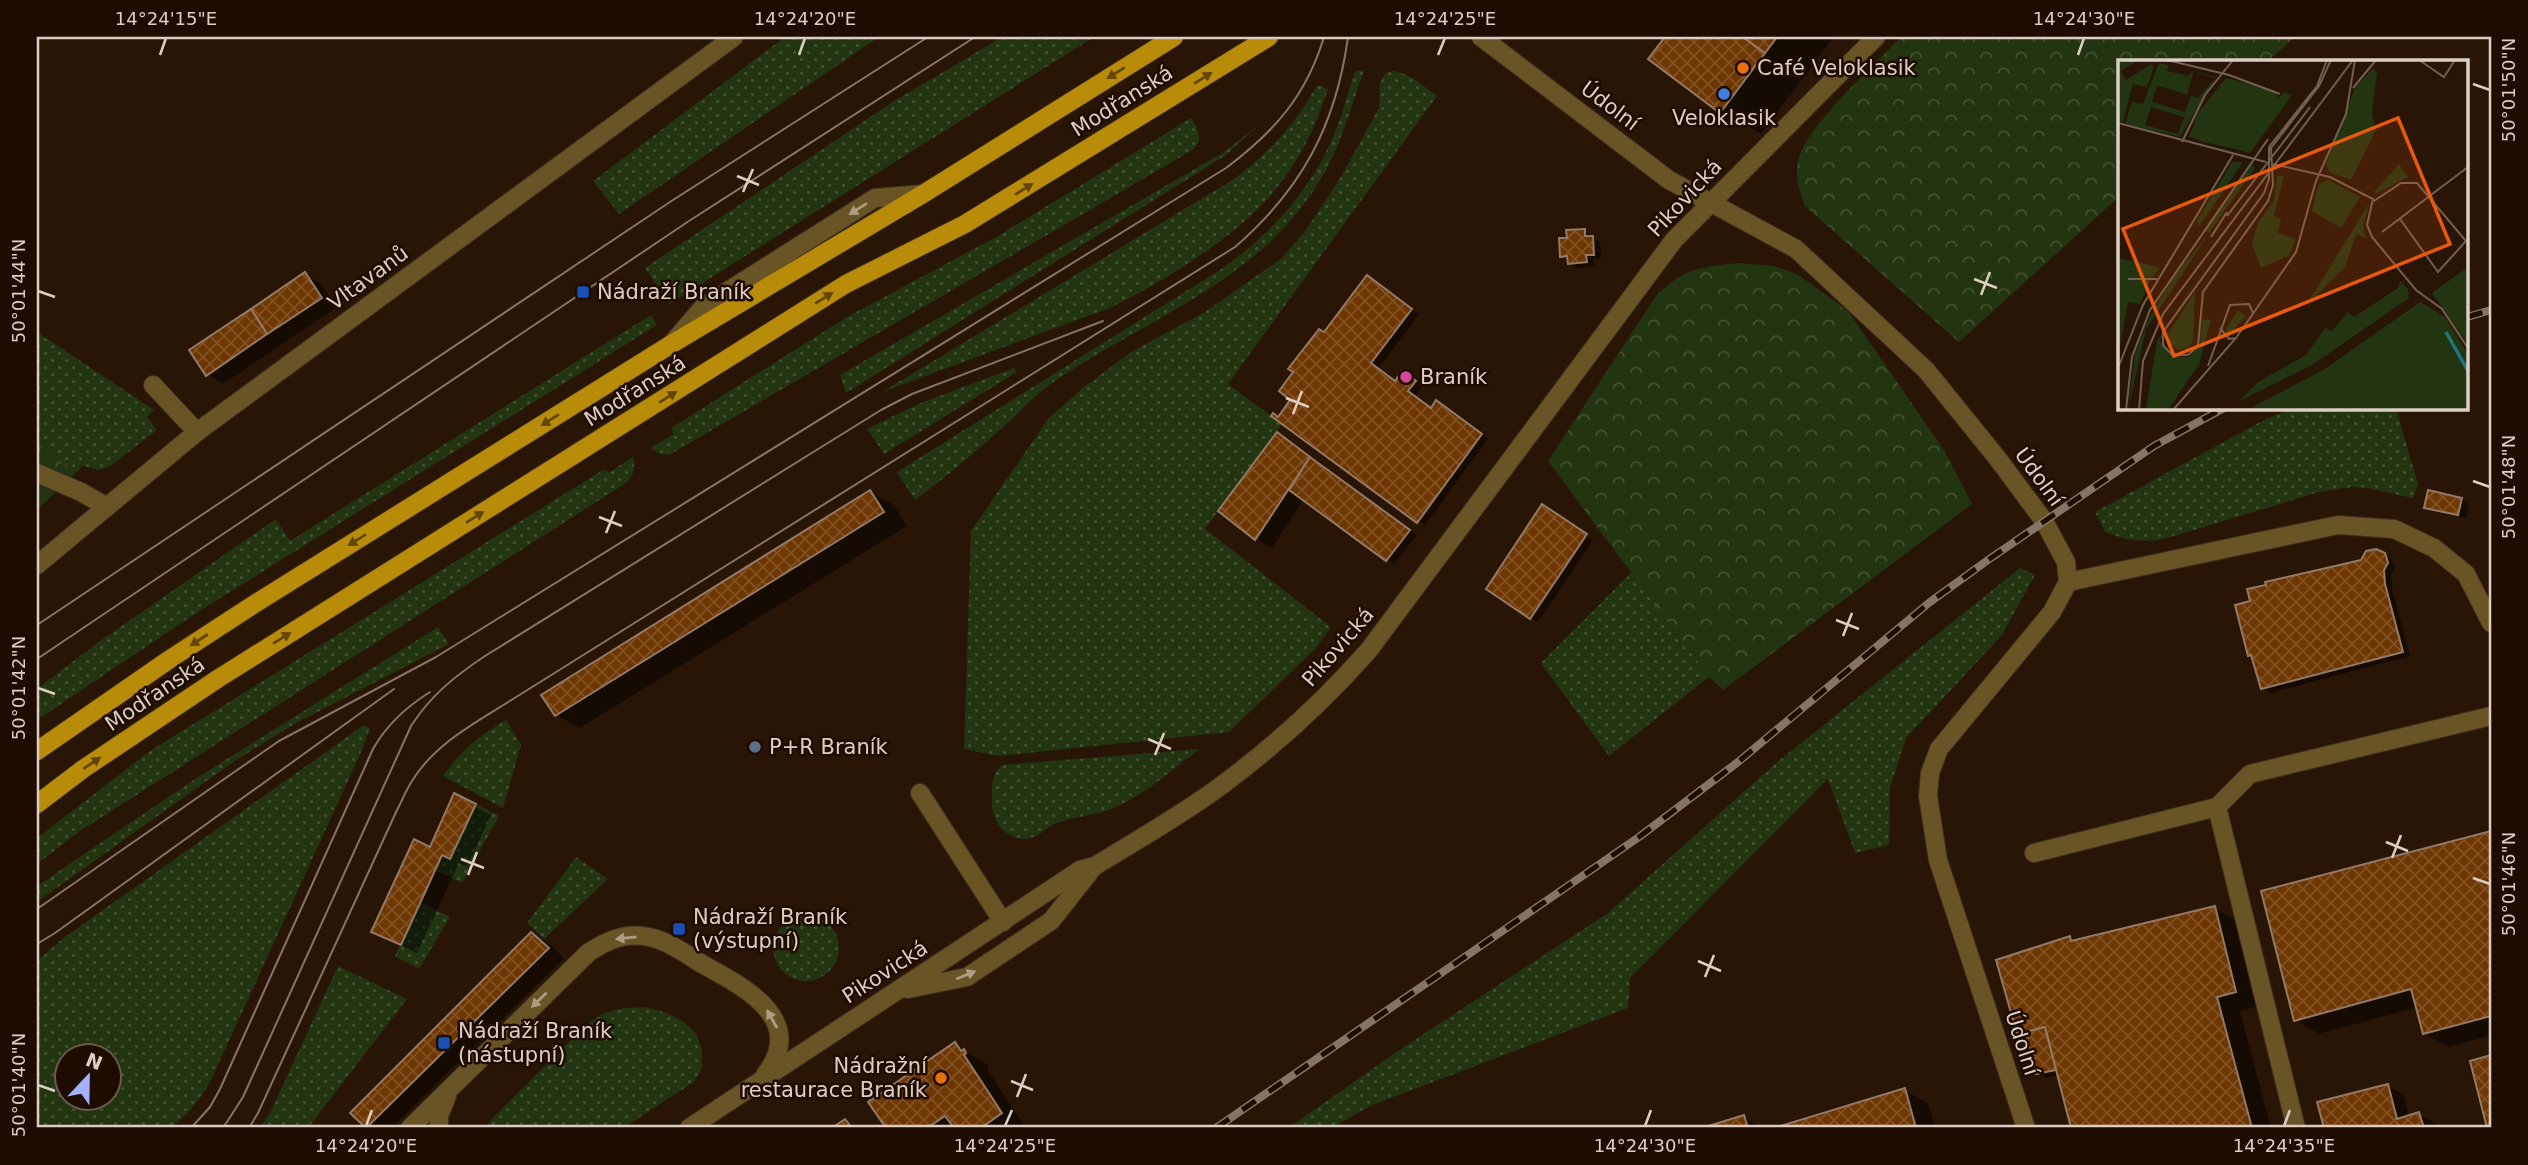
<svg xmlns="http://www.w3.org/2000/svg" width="2528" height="1165" font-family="'DejaVu Sans',sans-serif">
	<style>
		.grass { fill: url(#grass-dots); fill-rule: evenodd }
		.park { fill: url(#park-crowns) }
		.shadow { fill: #0007 }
		.building { fill: url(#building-cross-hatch); stroke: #937967; stroke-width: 2 }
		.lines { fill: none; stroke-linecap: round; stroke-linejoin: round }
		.minor-casing { stroke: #422f21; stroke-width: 20 }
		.major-casing { stroke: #422f21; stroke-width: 20 }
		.minor { stroke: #685424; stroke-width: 18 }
		.major { stroke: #b88c08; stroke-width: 18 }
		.tram { stroke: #857468; stroke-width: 2 }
		.rail-casing { stroke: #857468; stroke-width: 8 }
		.rail { stroke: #1f0c00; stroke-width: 5; stroke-dasharray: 16; stroke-linecap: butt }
		.oneway { fill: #644604 }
		.oneway2 { fill: #ae9d84 }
		.ticks { fill: none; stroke: #ddcec4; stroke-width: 2.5 }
		.food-dot { fill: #e8710a; stroke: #1f0c00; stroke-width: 2.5 }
		.shop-dot { fill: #3f7fe0; stroke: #1f0c00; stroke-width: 2.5 }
		.transit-dot { fill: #1a4fb4; stroke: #1f0c00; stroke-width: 2.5 }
		.hotel-dot { fill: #d1479c; stroke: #1f0c00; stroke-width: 2.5 }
		.service-dot { fill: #5c6f8a; stroke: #1f0c00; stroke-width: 2.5 }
		.labels { text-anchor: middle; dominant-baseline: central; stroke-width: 5; stroke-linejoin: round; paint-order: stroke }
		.poi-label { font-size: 21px; fill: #ddcec4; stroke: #1f0c00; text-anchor: start }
		.street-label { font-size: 21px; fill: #ddcec4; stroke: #1f0c00 }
		.inset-river { fill: none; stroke: #21757f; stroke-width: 3.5 }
		.inset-road { fill: none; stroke: #715f52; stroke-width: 2 }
		.view { fill: #e8590c; fill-opacity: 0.15; stroke: #e8590c; stroke-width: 3.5 }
		.inset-edge { fill: none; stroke: #ddcec4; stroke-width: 3.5 }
		.neatline { fill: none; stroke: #ddcec4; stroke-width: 2.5 }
		.ticks-label { font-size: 18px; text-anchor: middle; fill: #ddcec4 }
	</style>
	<defs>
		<pattern id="grass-dots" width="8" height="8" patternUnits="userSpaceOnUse" patternTransform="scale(1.75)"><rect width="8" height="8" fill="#223510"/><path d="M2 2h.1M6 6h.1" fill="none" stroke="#425131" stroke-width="1.8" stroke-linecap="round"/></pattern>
		<pattern id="park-crowns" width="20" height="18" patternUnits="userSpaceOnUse" patternTransform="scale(1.75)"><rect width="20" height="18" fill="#223510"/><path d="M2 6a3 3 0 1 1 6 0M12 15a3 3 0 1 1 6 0" fill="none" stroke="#425131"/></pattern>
		<pattern id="building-cross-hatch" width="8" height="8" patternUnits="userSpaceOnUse" patternTransform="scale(1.75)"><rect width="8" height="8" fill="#6e3600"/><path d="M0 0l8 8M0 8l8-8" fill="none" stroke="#825224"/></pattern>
	</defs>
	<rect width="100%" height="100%" fill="#291506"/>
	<!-- grass -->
	<g class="grass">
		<path d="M785 37H879L619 214 593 181Z"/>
		<path d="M1002 37H1094L669 304 645 268 891 103Z"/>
		<path d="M1364 70C1352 104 1343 138 1326 170 1266 280 1150 316 1052 383 1036 394 1023 409 1009 422 978 449 948 476 915 500L897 472 1223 268C1267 236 1304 198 1328 148 1340 123 1347 97 1355 71Z"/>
		<path d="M1392 71C1409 72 1423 86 1437 96L1228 384 1282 424 1205 529 1331 627 1316 648 1229 732 998 756 964 749 971 531 1048 419 1084 387 1131 352 1205 312 1282 258 1306 230 1339 180 1379 108 1380 83 1385 74Z"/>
		<path d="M1317 85 1328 89C1301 173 1260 217 1187 264 1161 281 1135 296 1107 309L882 392 1234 179C1269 152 1296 124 1317 85Z"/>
		<path d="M1191 118C1211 148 1191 149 1167 165L669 455 660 454 651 448 674 434 671 428 847 317 998 236Z"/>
		<path d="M1260 124 1226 155 846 393 840 375 1224 152Z"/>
		<path d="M651 315 657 325 198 612 37 720V689L100 641 276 519 290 541Z"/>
		<path d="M37 332 154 410 147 417 157 430 109 467 98 470 82 466 76 473 37 444Z"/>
		<path d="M1014 368 1017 372 884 454 867 429 918 404Z"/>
		<path d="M2293 408H2396L2418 484 2413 498 2367 488 2352 487 2319 492 2164 539C2141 543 2126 540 2105 532L2095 512 2264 420Z"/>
		<path d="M633 457C636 470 633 477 623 485L80 831 37 864V838L150 751 603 470 610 472Z"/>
		<path d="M2020 568 2035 575 2002 635 1906 738 1890 788 1889 845 1855 853 1828 779 1630 978 1628 1008 1372 1105 1331 1128H1288L1404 1047 1608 913 1775 764Z"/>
		<path d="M1632 572 1709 677 1609 756 1541 663Z"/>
		<path d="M438 627 449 644 296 723 236 760 37 902V887L40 884 195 779Z"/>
		<path d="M506 720 521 745 503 808 443 776C460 751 480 735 506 720Z"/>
		<path d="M364 725 370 728 362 750 212 1078C201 1098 189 1115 170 1128H45L37 1120V961L62 939ZM66 1056H108V1098H66Z"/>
		<path d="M1200 749C1174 768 1146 794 1116 807 1098 815 1078 816 1059 822 1049 825 1041 835 1031 838 1010 844 992 823 992 805 992 789 990 776 1002 765Z"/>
		<path d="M476 804 499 816 462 883 435 870 442 855 450 859Z"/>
		<path d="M576 857 608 879 544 939 527 923Z"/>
		<path d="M420 902 450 917 419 969 395 956Z"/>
		<circle cx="806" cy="948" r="33"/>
		<path d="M338 966 407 999 308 1128H260L271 1111Z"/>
		<path d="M645 1007 667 1013 684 1022 697 1035 702 1050V1068L694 1082 623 1128H486L491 1120 585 1026C605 1009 619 1008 645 1007Z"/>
	</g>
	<!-- park -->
	<g class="park">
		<path d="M1901 37H2295L2268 61H2120V196L1959 342 1805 206C1799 190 1794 175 1799 158 1807 126 1876 63 1901 37Z"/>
		<path d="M1738 263 1773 266 1797 274 1848 311 1944 450 1972 504 1723 690 1709 677 1548 461 1656 296C1684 268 1700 267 1738 263Z"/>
		<path d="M37 444 76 473 37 510Z"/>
	</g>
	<!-- shadow -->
	<g class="shadow">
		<path d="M1668 37H1834L1761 134 1721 111 1651 59Z"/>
		<path d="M1584 231 1600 242 1601 258 1593 259 1594 266 1577 268 1562 256 1568 240Z"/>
		<path d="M305 274 321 284 337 307 223 384 207 374Z"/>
		<path d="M1374 282 1419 314 1378 369 1396 382 1410 377 1422 386 1414 397 1432 409 1444 407 1488 439 1425 525 1269 412 1279 419 1293 400 1325 334Z"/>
		<path d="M1277 434 1293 443 1417 535 1394 564 1304 499 1272 548 1256 539Z"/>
		<path d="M870 492 894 505 907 526 580 728 556 715Z"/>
		<path d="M2461 499 2469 504 2466 518 2434 511 2426 507Z"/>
		<path d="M1550 511 1593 540 1538 622 1530 617Z"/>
		<path d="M2376 550 2392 560 2395 568 2391 575 2392 589 2410 656 2270 693 2263 688 2253 657 2250 655Z"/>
		<path d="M455 796 491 815 467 867 459 863 417 953 373 932 431 849Z"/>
		<path d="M2491 833V1035L2448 1047 2424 1033 2418 1007 2319 1034 2296 1020 2350 872Z"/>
		<path d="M2214 908 2238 921 2259 1006 2240 1011 2271 1128H2073L2059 1075 2046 1078 2038 1073 2029 1039 2018 1032 2070 938 2077 942Z"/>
		<path d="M532 934 548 943 564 958 392 1128 368 1127 353 1113Z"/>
		<path d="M955 1044 987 1065 989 1067 987 1069 1025 1127 889 1128 870 1102Z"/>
		<path d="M2387 1085 2404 1095 2409 1117 2419 1114 2435 1123 2437 1128H2326L2319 1103Z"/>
		<path d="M1904 1090 1928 1103 1935 1128H1779Z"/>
		<path d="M1744 1117 1761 1128H1708Z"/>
	</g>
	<!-- building -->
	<g class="building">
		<path d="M1665 37H1743L1765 53 1720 113 1648 59Z"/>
		<path d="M1743 37H1777L1765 53Z"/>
		<path d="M1585 229V236H1593L1594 255H1586L1587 262 1568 264 1567 256 1560 257 1559 238H1567L1566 230Z"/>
		<path d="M305 272 322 298 267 334 251 309Z"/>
		<path d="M1367 275 1412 309 1371 363 1395 381 1402 371 1416 381 1408 391 1431 408 1436 400 1482 434 1417 523 1271 416 1273 413 1278 417 1290 400 1279 391 1293 372 1288 369 1319 329 1324 332Z"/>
		<path d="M251 309 267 334 206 376 189 350Z"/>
		<path d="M1277 432 1310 457 1255 540 1218 511Z"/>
		<path d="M1310 457 1410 530 1386 561 1289 490Z"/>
		<path d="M870 490 884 512 555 716 541 695Z"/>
		<path d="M2428 490 2462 498 2458 515 2424 508Z"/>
		<path d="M1542 504 1587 534 1530 619 1486 589Z"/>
		<path d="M2376 549 2385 553 2388 563 2384 570 2385 584 2403 652 2261 689 2251 655 2248 656 2235 605 2250 601 2247 589 2266 585 2265 582 2361 560 2366 551Z"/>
		<path d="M454 793 476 804 450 859 442 855 401 945 371 932 414 839 430 847Z"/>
		<path d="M2491 831V1016L2423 1034 2411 989 2294 1021 2261 891Z"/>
		<path d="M2215 906 2236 992 2217 997 2252 1128H2071L2045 1027 2017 1034 1996 960 2070 936 2071 941Z"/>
		<path d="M531 932 549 948 366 1128 350 1113Z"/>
		<path d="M2045 1027 2056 1070 2036 1074 2025 1032Z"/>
		<path d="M955 1042 961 1051 964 1049 966 1053 964 1055 1002 1113 981 1128H954L945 1116 927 1128H886L868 1102Z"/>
		<path d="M2491 1055V1128H2487L2470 1061Z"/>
		<path d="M2388 1084 2397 1119 2419 1112 2424 1128H2324L2317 1102Z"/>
		<path d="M1905 1088 1916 1128H1774Z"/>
		<path d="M1744 1115 1748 1128H1702Z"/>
		<path d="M845 1119 852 1128H832Z"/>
	</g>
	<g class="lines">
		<defs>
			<g id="minor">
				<path d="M1481 37 1669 180 1796 249 1926 370 1998 459 2044 521 2066 562 2068 582 2052 612 1939 749 1930 773 1928 796 1938 860 2026 1128"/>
				<path d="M673 342 704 306 875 198 923 194"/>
				<path d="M153 385 197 432"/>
				<path d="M37 473 81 492 107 507"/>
				<path d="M37 565 197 432 734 37"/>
				<path d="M2068 582 2338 525 2394 529 2434 548 2466 574 2491 623"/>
				<path d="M920 793 1003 922"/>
				<path d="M2217 807 2296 1128"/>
				<path d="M2034 853 2217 807 2250 774 2491 716"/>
				<path d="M908 989 967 977 1051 921 1092 869"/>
				<path d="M410 1128 588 953C607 940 626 932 649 937 668 941 686 954 702 964 744 987 808 1019 765 1075"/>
				<path d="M439 1128V1116L447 1096"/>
				<path d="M689 1128 1080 870 1095 866C1137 840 1182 815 1222 785 1276 745 1324 701 1369 650L1674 240 1876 37"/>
			</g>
			<g id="major">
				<path d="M37 751 170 659 256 603 670 345 923 194 1174 37"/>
				<path d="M37 804 83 769 219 678 846 284 965 224 1269 37"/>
			</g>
		</defs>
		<!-- minor casing -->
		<use href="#minor" class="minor-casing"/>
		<!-- major casing -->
		<use href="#major" class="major-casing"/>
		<!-- minor -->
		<use href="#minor" class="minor"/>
		<!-- major -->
		<use href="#major" class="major"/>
		<!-- tram -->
		<g class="tram">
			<path d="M37 625 673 200 928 37"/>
			<path d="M37 659 689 221 975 37"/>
			<path d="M37 909 279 741 436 657 1226 168C1275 131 1306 96 1324 37"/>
			<path d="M37 944 55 933 394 689"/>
			<path d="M191 1128 210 1107 220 1089 373 749C387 724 406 707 430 692"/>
			<path d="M223 1128 243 1097 411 726C431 695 455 676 485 656L881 410 912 394 1103 321"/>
			<path d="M249 1128 258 1113 397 810C402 801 406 790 412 781 435 743 477 722 513 699L1235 247C1302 189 1336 125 1348 37"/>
		</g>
		<defs>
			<g id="rail">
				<path d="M2467 317 2491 310"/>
				<path d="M1216 1128 1639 837 1738 762 1930 602 1988 560 2154 446 2224 408"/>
			</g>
		</defs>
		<!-- rail casing -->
		<use href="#rail" class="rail-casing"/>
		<!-- rail -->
		<use href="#rail" class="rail"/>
	</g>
	<!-- one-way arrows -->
	<defs><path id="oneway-solid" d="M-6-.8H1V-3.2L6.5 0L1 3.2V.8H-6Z" transform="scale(1.75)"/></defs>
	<g class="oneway">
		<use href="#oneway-solid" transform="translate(1116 73) rotate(148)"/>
		<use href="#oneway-solid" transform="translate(1203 78) rotate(-32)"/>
		<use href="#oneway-solid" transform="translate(1024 189) rotate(-32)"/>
		<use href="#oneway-solid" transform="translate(824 298) rotate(-32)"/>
		<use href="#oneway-solid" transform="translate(668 397) rotate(-32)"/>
		<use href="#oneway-solid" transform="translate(550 420) rotate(148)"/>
		<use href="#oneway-solid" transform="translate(475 517) rotate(-32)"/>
		<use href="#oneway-solid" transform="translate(357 540) rotate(148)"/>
		<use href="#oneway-solid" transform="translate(282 638) rotate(-32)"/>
		<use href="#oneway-solid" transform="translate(199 640) rotate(147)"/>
		<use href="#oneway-solid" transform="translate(92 763) rotate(-34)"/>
	</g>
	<g class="oneway2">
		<use href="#oneway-solid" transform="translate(858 209) rotate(148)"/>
		<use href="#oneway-solid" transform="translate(626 938) rotate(174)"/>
		<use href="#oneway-solid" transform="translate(966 975) rotate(-22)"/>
		<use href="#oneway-solid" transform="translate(539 1000) rotate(136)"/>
		<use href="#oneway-solid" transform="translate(772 1019) rotate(-119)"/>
	</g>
	<!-- ticks -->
	<path class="ticks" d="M160 55 166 38M799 55 805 38M1438 55 1445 38M2078 55 2084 38M2473 84 2490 90M737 176 759 185M743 192 753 169M1974 279 1997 288M38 291 55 297M1981 295 1990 272M1286 398 1309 407M1293 414 1302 391M2473 481 2490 487M599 517 622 526M606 533 615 511M1836 620 1859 629M1843 636 1852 613M38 688 55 694M1148 739 1171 749M1155 755 1164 733M2386 842 2408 851M2392 858 2401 835M461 859 484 868M468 875 477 852M2473 878 2490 884M1698 961 1721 971M1705 977 1714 955M1011 1081 1033 1090M38 1085 55 1091M1017 1097 1026 1074M366 1126 372 1110M1005 1126 1012 1110M1645 1126 1651 1110M2284 1126 2290 1110"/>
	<!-- markers -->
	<g class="food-dot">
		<circle cx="1743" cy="68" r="7"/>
		<circle cx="941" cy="1078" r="7"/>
	</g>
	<circle class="shop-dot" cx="1724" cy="94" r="7"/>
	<g class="transit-dot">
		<rect x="576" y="285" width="14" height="14" rx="3.5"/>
		<rect x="672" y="922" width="14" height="14" rx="3.5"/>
		<rect x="437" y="1036" width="14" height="14" rx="3.5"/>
	</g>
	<circle class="hotel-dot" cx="1406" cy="377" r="7"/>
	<circle class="service-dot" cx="755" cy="747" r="7"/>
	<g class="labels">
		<!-- poi labels -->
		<g class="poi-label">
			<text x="1757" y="68">Café Veloklasik</text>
			<text x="1724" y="118" text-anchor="middle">Veloklasik</text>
			<text x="597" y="292">Nádraží Braník</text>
			<text x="1420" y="377">Braník</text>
			<text x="769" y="747">P+R Braník</text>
			<text x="693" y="917">Nádraží Braník<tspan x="693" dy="24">(výstupní)</tspan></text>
			<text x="458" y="1031">Nádraží Braník<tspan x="458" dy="24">(nástupní)</tspan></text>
			<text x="927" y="1066" text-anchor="end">Nádražní<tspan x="927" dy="24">restaurace Braník</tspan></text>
		</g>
		<!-- street labels -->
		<g class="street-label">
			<text transform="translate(1122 101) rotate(-32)">Modřanská</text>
			<text transform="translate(1610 106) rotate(37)">Údolní</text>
			<text transform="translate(1685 198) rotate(-47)">Pikovická</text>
			<text transform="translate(368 278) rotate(-36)">Vltavanů</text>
			<text transform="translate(635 391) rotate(-32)">Modřanská</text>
			<text transform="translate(2039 477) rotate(54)">Údolní</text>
			<text transform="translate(1338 647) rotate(-49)">Pikovická</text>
			<text transform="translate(155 694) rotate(-34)">Modřanská</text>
			<text transform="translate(885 972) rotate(-33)">Pikovická</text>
			<text transform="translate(2022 1043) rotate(72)">Údolní</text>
		</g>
	</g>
	<!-- overview -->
	<g transform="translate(2118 60)">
		<rect width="350" height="350" fill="#291506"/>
		<path d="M76 10 69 35 49 28 54 12 70 16ZM114 102H125L82 165 78 162ZM134 104 137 108 91 173 87 170ZM281 104 290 117 258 134 256 132ZM159 116H166L156 156 163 159 160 173 178 179 171 195 143 208 134 184 140 163 156 140ZM252 142 245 165 248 178 238 174 227 207 188 246ZM90 175 28 269 10 350 17 294 31 258 58 213ZM0 198 40 207 41 209 34 217 0 209ZM80 218 42 280 52 296 71 297 82 284 84 259 93 260 81 304 50 350H28L39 281ZM77 232 75 280 71 287 60 290 52 284 50 274ZM120 250 128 256 110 276 108 269Z" fill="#223510"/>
		<path d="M350 207V284L314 233ZM282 221 290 229 291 238 194 305 121 341 140 322 188 295 207 268 214 271 230 252 236 257 280 228ZM302 242 327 257 350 294V350H129L207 309Z" fill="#223510"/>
		<path d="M0 0H20L3 11 8 20 32 5 29 0 36 7 29 27 15 24 5 62 0 61ZM41 3 98 17 62 77 7 64 14 42 25 44ZM51 5 97 18 80 38 73 36 67 52 34 42 39 26 49 28 54 12 70 17 49 11ZM33 47 66 57 60 74 27 65ZM255 8 259 12 254 54 258 70 233 120 211 112 208 104 237 28ZM108 18 157 30 161 38 166 32 174 35 132 93 71 77 80 53ZM210 120 242 137 223 168 194 151 200 125ZM0 209 34 217 22 244 10 242 0 298Z" fill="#223510" fill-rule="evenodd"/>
		<path d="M109 19 145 31 137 58 143 60 141 68 94 55 102 25ZM88 59 138 71 132 92 81 81Z" fill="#223510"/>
		<path class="inset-river" d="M328 272 350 311"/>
		<path class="inset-road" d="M49 0 111 15 162 34M209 0 199 26 151 87V119L146 133 45 272V285L54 295H70L80 286 85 232 150 141 155 125 153 88 201 26 213 0M301 0 326 17 337 0M235 28 258 0M0 63 148 102M64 82 87 35 115 0M155 104 212 117 255 139 249 165 254 177 298 230 324 249 350 288M256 141 283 123H299L348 181 320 212 282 159M109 156 192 47M264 172 350 107M93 177 109 152M10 219H39M102 268 111 279 118 278M90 306 112 245 131 244 135 253M0 308 25 245 115 95M8 350 14 297 32 250 150 79M21 350 25 301 45 254 235 0M55 350 118 278 178 192 198 121 228 54 237 0"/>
		<path class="view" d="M280 58 332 184 56 296 5 169Z"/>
		<rect width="350" height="350" class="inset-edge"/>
	</g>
	<!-- border -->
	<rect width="2528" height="1165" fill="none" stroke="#1f0c00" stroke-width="77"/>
	<!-- north arrow -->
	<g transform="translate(88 1077) rotate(22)"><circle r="33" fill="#1f0c00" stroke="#6b5a4e" stroke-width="2"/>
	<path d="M0-5L12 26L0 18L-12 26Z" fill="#a3b2fd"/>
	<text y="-10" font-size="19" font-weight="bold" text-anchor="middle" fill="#ddcec4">N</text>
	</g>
	<rect x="38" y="38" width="2452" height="1088" class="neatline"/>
	<g class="ticks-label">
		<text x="166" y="25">14°24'15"E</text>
		<text x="805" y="25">14°24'20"E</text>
		<text x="1445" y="25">14°24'25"E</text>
		<text x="2084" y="25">14°24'30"E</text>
		<text transform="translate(2509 90) rotate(-90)" y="6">50°01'50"N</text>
		<text transform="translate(19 291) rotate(-90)" y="6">50°01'44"N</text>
		<text transform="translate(2509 487) rotate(-90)" y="6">50°01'48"N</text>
		<text transform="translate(19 688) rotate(-90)" y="6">50°01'42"N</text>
		<text transform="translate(2509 884) rotate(-90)" y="6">50°01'46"N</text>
		<text transform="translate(19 1085) rotate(-90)" y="6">50°01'40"N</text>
		<text x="366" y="1152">14°24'20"E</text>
		<text x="1005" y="1152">14°24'25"E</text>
		<text x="1645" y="1152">14°24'30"E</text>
		<text x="2284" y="1152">14°24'35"E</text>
	</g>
</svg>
